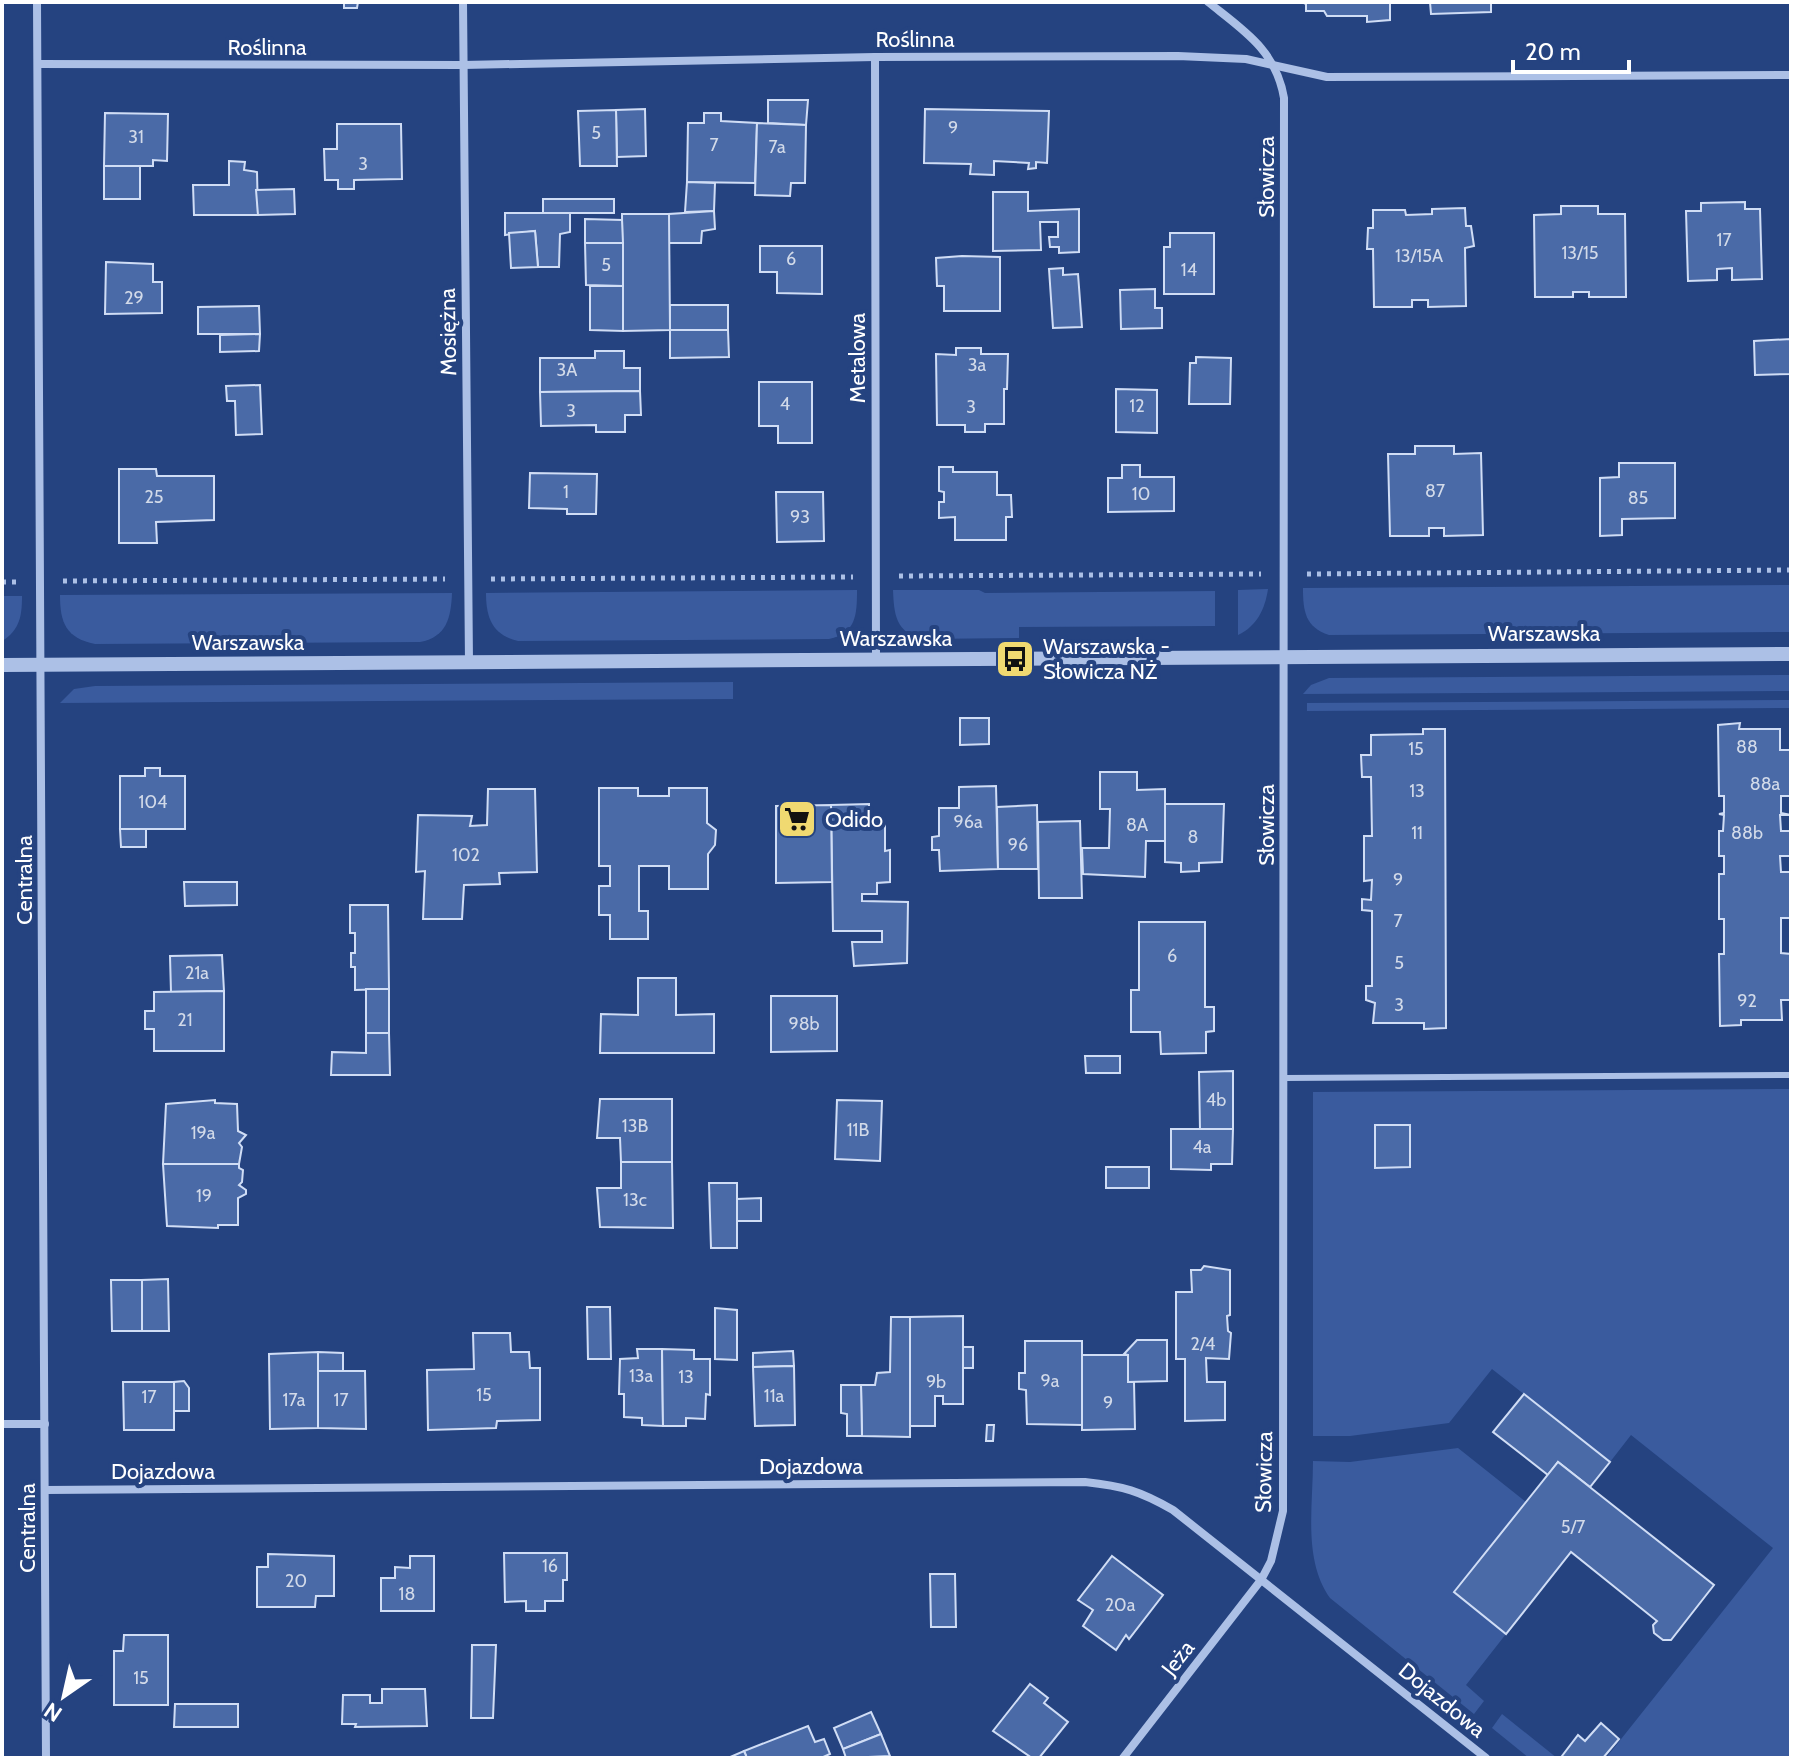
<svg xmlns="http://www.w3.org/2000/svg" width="1793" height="1760" font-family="Cabin,sans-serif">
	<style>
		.green { fill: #3a5b9e }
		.building { fill: #4a6aa7; stroke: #d0ddf5; stroke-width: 2 }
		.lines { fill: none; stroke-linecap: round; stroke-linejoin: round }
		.path { stroke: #acc0e6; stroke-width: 5; stroke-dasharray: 4 6; stroke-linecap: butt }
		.service { stroke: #acc0e6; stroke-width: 6 }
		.minor { stroke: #acc0e6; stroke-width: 8 }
		.tertiary { stroke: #acc0e6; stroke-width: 14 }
		.labels { text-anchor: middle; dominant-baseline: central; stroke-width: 8; stroke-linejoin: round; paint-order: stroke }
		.number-label { font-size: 18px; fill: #d2dae9 }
		.street-label { font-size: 22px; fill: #fff; stroke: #254380 }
		.poi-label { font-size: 22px; fill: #fff; stroke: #254380; text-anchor: start }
	</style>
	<rect width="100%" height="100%" fill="#254380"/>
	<!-- green -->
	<g class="green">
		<path d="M1791 585V632L1329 635C1305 627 1303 611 1303 588Z"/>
		<path d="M1268 589C1265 609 1257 626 1238 635V590Z"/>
		<path d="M857 590C857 615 856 633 829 639L518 641C492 635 486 617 486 593Z"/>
		<path d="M893 590H979L985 593 1215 591V626L1019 627V638L922 639C896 632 894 615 893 590Z"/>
		<path d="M452 593C451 617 447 637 420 642L95 644C66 638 60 623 60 595Z"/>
		<path d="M2 596H22C22 615 20 630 2 641Z"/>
		<path d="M1791 675V691L1303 694 1311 685 1329 678Z"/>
		<path d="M733 682V699L60 703 74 689 95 686Z"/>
		<path d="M1791 700V708L1307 711V703Z"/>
		<path d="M1791 1089V1758H1606L1773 1548 1631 1435 1610 1462 1492 1369 1449 1423 1350 1436H1313V1092Z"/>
		<path d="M1458 1448 1526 1502 1455 1592 1506 1634 1466 1685 1484 1701 1474 1714 1330 1598C1303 1560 1313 1507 1313 1461L1350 1462Z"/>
		<path d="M1502 1714 1557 1758H1529L1492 1728Z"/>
	</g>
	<!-- building -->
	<g class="building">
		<path d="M344 2H358L357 8H344Z"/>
		<path d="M1302 2H1390V20L1367 22V16H1327L1324 11H1306V4Z"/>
		<path d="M1430 2H1491V12L1431 14Z"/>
		<path d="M768 100H808L806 125 768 123Z"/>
		<path d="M645 109 646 156 617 157 616 110Z"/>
		<path d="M925 109 1049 111 1047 163 1036 162V168L1028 169 1029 163 994 161V175L970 174 971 164 924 163Z"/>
		<path d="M616 110 617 166H580L578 111Z"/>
		<path d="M105 113 168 114 167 161 153 160V166H104Z"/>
		<path d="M704 113H721V121L757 123 755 183 687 182 688 123H704Z"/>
		<path d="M757 123 806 125 805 183H791L790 196 755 195Z"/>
		<path d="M337 124H401L402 179 354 180V189H338V180H325L324 149H337Z"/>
		<path d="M229 161 245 162 244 170 257 172 258 215H194L193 185H229Z"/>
		<rect x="104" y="166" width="36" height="33"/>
		<path d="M687 182 715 183 714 211 685 212Z"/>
		<path d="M294 189 295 214 258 215 256 190Z"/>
		<path d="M993 192H1028V211L1079 209V252L1059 253V247H1050L1049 237H1058V222H1040L1041 250 993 251Z"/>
		<rect x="543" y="199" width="71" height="14"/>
		<path d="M1745 202V209H1760L1762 279 1732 280V268L1717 269V280L1688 281 1686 211H1701V203Z"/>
		<path d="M1561 206H1598V214H1625L1626 297H1589V292H1573V297H1535L1534 215 1561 214Z"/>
		<path d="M1465 208 1466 226H1471L1474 246 1465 248 1466 306 1428 307V300H1412V307H1374L1373 249H1367L1368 228H1373V210H1405L1406 215 1432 214V209Z"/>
		<path d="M714 211 715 229 702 231 701 243H669V214Z"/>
		<path d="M505 213H570V232L560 234 559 267H538L535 231 505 235Z"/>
		<path d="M622 214H669L670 330 623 331Z"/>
		<path d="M585 219 622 220 623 243H585Z"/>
		<path d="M535 231 538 267 511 268 509 233Z"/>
		<path d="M1170 233H1214V294H1164V247H1170Z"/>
		<path d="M585 243H623V286L586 285Z"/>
		<path d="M760 246H822V294L777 293V272H760Z"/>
		<path d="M962 256 1000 257V311H944V286H937L936 258Z"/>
		<path d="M106 262 153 264V282H162V313L105 314Z"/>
		<path d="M1063 268V275L1078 274 1082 327 1053 328 1049 269Z"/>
		<path d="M590 286H623V331L590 330Z"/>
		<path d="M1155 289V308H1162V328L1121 329 1120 290Z"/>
		<rect x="670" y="305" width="58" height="25"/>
		<path d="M259 306 260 334H198V307Z"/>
		<path d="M670 330H728L729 357 670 358Z"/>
		<path d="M260 334 259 351 220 352V335Z"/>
		<path d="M1791 339V374L1755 375 1754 341Z"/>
		<path d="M956 348H981V354H1008L1007 389H1004V424H985V432H965V425H937L936 354 956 355Z"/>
		<path d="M595 351H624V368H640V391L540 392V358H595Z"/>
		<path d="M1196 357 1231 358 1230 404H1189L1190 363H1196Z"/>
		<path d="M759 382H812V443H778V426H759Z"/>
		<path d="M260 385 262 434 236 435 235 401H227L226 386Z"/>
		<path d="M1116 389 1157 390V433L1116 432Z"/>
		<path d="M640 391 641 415H625V432H596V425L541 426 540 392Z"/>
		<path d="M1415 446H1454V454L1481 453 1483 535 1444 536V528H1429V536H1390L1388 454H1415Z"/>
		<path d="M1619 463H1675V518L1622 519V535L1600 536V478L1619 477Z"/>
		<path d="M1122 465H1140V477H1174V511L1108 512V478H1122Z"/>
		<path d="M939 467H953V472H997V495H1011L1012 517H1006V540H955V517L939 518V502H944V492L939 491Z"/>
		<path d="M119 469H156L157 476H214V520L156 522 157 543H119Z"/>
		<path d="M530 473 597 474 596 514H567V509L529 508Z"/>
		<path d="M776 492H823L824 541 777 542Z"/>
		<path d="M960 718H989V744L960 745Z"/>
		<path d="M1740 723 1739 729H1780V750H1791V796H1781V813L1791 815H1780L1781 831H1791V856H1780L1781 872H1791V918H1781V953L1791 954V1000H1781L1782 1020H1741V1025L1720 1026 1719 954H1724V919H1719V874H1724V856H1719V831H1723L1724 815 1719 814 1724 813V796H1719L1718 725Z"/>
		<path d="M1423 729H1445L1446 1028 1424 1029V1023H1373L1375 1003 1366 1000V986H1372V911L1362 910V899L1371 900 1372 880 1364 881V836H1372L1371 777H1362L1361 755H1371V735L1423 734Z"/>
		<path d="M145 768H160V776H185V829H120V776H145Z"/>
		<path d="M1100 772H1137V790L1165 789V841H1146L1145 877 1083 874 1082 848H1109L1110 809H1100Z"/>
		<path d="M996 786 998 869 940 871 939 850H932V837L939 836V808H959V787Z"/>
		<path d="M599 788H638V796H669V788H707V823L716 830 715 845 708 854V889H669V866H639V911H648V939H610V915H599V886H610V866H599Z"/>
		<path d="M488 789H535L537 872 499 873 500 884 464 885 462 919H423L425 871 416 872 418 815 472 816 470 826 487 825Z"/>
		<path d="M869 804V825L885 824V851L890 850V882L877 883V894H862V901L908 902 907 963 854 966 852 942H882V931H833L831 805Z"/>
		<path d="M1165 804H1224L1222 862 1199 863V871L1181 872V863L1165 862Z"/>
		<path d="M831 805 832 882 776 883V806Z"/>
		<path d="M1037 805 1038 869H998L997 807Z"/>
		<path d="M1080 821 1082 898H1039L1038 822Z"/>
		<path d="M120 829H146V847H121Z"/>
		<path d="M184 882H237V905L185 906Z"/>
		<path d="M350 905H388L389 989 355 990V967H351V953H355V933H350Z"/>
		<path d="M1139 922H1205V1007H1214V1031L1206 1032V1053L1161 1054 1160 1032H1131V990H1139Z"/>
		<path d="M222 955 224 991 171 992 170 956Z"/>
		<path d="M638 978H676V1015L714 1014V1053H600L601 1014 638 1015Z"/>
		<rect x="366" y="989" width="23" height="44"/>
		<path d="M224 991V1051H154V1029H145V1011H154V992Z"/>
		<path d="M771 996H837V1051L771 1052Z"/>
		<path d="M366 1033H389L390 1075H331L332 1052 366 1053Z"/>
		<path d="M1085 1056H1120V1073H1086Z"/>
		<path d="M1233 1071V1129L1200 1130 1199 1072Z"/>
		<path d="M600 1099H672V1162H621L620 1138H597Z"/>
		<path d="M215 1100V1103L237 1104 238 1131 246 1135 239 1143 242 1147 239 1164H163L166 1104Z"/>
		<path d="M837 1100 882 1101 880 1161 835 1159Z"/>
		<path d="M1375 1125H1410V1167L1375 1168Z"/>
		<path d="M1171 1129H1233L1232 1164H1211V1170L1171 1169Z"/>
		<path d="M621 1162H672L673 1228 600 1227 597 1188H621Z"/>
		<path d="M163 1164H239V1168L243 1170 242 1182 239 1185 246 1190V1194L238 1198V1225H218V1228L167 1226Z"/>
		<rect x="1106" y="1167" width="43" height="21"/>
		<path d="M709 1183H737V1248H711Z"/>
		<path d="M761 1198V1221H737V1199Z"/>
		<path d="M1204 1266 1230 1270V1315L1227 1316 1228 1331 1231 1333 1229 1359 1206 1358 1207 1382H1225V1420L1185 1421V1359H1176V1292H1192L1191 1270H1201Z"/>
		<path d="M168 1279 169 1331H142V1280Z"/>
		<path d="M111 1280H142V1331H112Z"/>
		<path d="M587 1307H610L611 1359H588Z"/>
		<path d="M715 1308 737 1310V1360L715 1359Z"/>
		<path d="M963 1316V1404H943V1396H935V1426H910V1317Z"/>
		<path d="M891 1317H910V1437L862 1436 861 1385H875L877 1373 890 1372Z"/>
		<path d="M473 1333H510L511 1352H529L530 1368H540V1420L497 1421 496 1428 428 1430 427 1370 474 1369Z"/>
		<path d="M1137 1340H1167V1381L1128 1382V1355L1124 1354Z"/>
		<path d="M1025 1341H1082V1425L1027 1424 1026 1390 1019 1389V1373H1025Z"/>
		<rect x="963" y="1347" width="10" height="21"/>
		<path d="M637 1349H662L663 1426 642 1425V1418L624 1417V1394H619L620 1359 638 1358Z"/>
		<path d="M662 1349 694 1350V1359H710V1395L706 1394 705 1419 686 1418V1426H663Z"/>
		<path d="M793 1351 794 1366 753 1367V1353Z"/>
		<path d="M318 1352V1428L270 1429 269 1354Z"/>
		<path d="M318 1352 343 1353V1371H318Z"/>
		<path d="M1082 1355H1128V1382H1134L1135 1429 1082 1430Z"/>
		<path d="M794 1366 795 1425 755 1426 753 1367Z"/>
		<path d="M318 1371H365L366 1429 318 1428Z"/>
		<path d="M184 1381 189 1388V1411H174V1382Z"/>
		<path d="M123 1382H174V1430H124Z"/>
		<path d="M841 1385H861L862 1436H847V1414L841 1413Z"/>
		<path d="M1524 1394 1610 1462 1590 1487 1558 1462 1548 1475 1493 1432Z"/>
		<path d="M987 1425H994L993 1441H986Z"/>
		<path d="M1558 1462 1714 1585 1671 1640H1663L1654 1633 1653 1625 1657 1621 1571 1552 1506 1634 1454 1592Z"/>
		<path d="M504 1553H567V1580H563V1601H545V1611H526V1601L505 1602Z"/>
		<path d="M268 1554 334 1556V1596H316L315 1607H257V1567H268Z"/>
		<path d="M410 1556H434V1611H381V1578H395V1567L410 1568Z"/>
		<path d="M1112 1556 1163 1595 1129 1639 1126 1635 1116 1650 1083 1626 1093 1610 1078 1600Z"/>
		<path d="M930 1574H955L956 1627H931Z"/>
		<path d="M124 1635H168V1705H114V1651H123Z"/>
		<path d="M472 1645H496L493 1718H471Z"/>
		<path d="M1030 1684 1048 1698 1044 1703 1068 1722 1039 1758H1032L993 1731Z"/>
		<path d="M382 1689H425L427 1726 355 1727 356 1724H342L343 1695H370V1703H382Z"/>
		<path d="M175 1704H238V1727H174Z"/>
		<path d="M871 1712 881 1734 843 1749 834 1728Z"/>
		<path d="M1601 1723 1619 1739 1603 1758H1565L1562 1756 1578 1735 1585 1741Z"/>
		<path d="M808 1726 815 1742 824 1739 830 1754 821 1758H747L744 1751Z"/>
		<path d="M881 1734 890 1756 846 1758 843 1749Z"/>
		<path d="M744 1751 747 1758H728Z"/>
	</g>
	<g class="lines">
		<!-- path -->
		<g class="path">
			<path d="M1307 574 1791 570"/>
			<path d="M899 576 1261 574"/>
			<path d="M491 579 853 577"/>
			<path d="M63 581 445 579"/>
			<path d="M2 582H17"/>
		</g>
		<!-- service -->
		<path class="service" d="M1284 1078 1791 1075"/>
		<!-- minor -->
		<g class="minor">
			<path d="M37 2 46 1758"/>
			<path d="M463 2 469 662"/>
			<path d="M875 57 876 660"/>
			<path d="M38 64 463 65 875 57 1178 56 1246 59 1327 77 1791 75"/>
			<path d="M2 1424H45"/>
			<path d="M45 1490 1085 1482C1123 1486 1140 1491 1173 1510L1486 1758"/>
			<path d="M1123 1758 1261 1580 1271 1561 1283 1511 1284 98C1276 50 1243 30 1208 2"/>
		</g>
		<!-- tertiary -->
		<path class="tertiary" d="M2 665 1791 654"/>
	</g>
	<!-- icons -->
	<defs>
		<symbol id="bus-square" viewBox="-11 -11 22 22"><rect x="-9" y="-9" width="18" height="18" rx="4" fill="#f0d971" stroke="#254380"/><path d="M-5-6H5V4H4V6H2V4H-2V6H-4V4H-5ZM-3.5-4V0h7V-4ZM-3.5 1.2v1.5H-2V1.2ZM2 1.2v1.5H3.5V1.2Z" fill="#111"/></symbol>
		<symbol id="supermarket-square" viewBox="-11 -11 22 22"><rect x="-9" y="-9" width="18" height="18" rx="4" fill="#f0d971" stroke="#254380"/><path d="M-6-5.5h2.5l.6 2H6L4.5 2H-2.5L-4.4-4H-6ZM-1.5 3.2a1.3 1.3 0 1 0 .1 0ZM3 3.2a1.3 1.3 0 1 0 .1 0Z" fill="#111"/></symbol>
	</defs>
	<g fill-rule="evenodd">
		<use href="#bus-square" x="993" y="637" width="44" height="44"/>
		<use href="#supermarket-square" x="775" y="797" width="44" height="44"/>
	</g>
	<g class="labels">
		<!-- number labels -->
		<g class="number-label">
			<text x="953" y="128">9</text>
			<text x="596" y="133">5</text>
			<text x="136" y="137">31</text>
			<text x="714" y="145">7</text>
			<text x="777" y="147">7a</text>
			<text x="363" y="164">3</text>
			<text x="1724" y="240">17</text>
			<text x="1580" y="253">13/15</text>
			<text x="1419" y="256">13/15A</text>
			<text x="791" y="259">6</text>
			<text x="606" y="265">5</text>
			<text x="1189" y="270">14</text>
			<text x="134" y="298">29</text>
			<text x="977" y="365">3a</text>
			<text x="567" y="370">3A</text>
			<text x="785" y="404">4</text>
			<text x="1137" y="406">12</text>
			<text x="971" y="407">3</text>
			<text x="571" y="411">3</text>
			<text x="1435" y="491">87</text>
			<text x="566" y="492">1</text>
			<text x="1141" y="494">10</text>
			<text x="154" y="497">25</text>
			<text x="1638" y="498">85</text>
			<text x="800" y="517">93</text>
			<text x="1747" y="747">88</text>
			<text x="1416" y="749">15</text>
			<text x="1765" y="784">88a</text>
			<text x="1417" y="791">13</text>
			<text x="153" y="802">104</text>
			<text x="968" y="822">96a</text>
			<text x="1137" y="825">8A</text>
			<text x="1417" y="833">11</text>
			<text x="1747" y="833">88b</text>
			<text x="1193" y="837">8</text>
			<text x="1018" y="845">96</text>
			<text x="466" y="855">102</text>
			<text x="1398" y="880">9</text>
			<text x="1398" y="921">7</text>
			<text x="1172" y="956">6</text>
			<text x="1399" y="963">5</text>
			<text x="197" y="973">21a</text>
			<text x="1747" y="1001">92</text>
			<text x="1399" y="1005">3</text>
			<text x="185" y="1020">21</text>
			<text x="804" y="1024">98b</text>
			<text x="1216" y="1100">4b</text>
			<text x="635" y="1126">13B</text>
			<text x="858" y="1130">11B</text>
			<text x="203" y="1133">19a</text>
			<text x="1202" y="1147">4a</text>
			<text x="204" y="1196">19</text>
			<text x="635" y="1200">13c</text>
			<text x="1203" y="1344">2/4</text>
			<text x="641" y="1376">13a</text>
			<text x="686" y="1377">13</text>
			<text x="1050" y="1381">9a</text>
			<text x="936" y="1382">9b</text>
			<text x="484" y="1395">15</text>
			<text x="774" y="1396">11a</text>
			<text x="149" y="1397">17</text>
			<text x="294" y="1400">17a</text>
			<text x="341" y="1400">17</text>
			<text x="1108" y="1403">9</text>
			<text x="1573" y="1527">5/7</text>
			<text x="550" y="1566">16</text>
			<text x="296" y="1581">20</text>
			<text x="407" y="1594">18</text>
			<text x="1120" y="1605">20a</text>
			<text x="141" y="1678">15</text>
		</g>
		<!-- street labels -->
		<g class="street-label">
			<text x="915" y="39">Roślinna</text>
			<text x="267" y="47">Roślinna</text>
			<text transform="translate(1266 177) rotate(-90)">Słowicza</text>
			<text transform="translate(448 332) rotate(-91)">Mosiężna</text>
			<text transform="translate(857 358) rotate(-90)">Metalowa</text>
			<text x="1544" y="633">Warszawska</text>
			<text x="896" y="638">Warszawska</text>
			<text x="248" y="642">Warszawska</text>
			<text transform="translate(1266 825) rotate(-90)">Słowicza</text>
			<text transform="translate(24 880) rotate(-90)">Centralna</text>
			<text x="811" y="1466">Dojazdowa</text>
			<text x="163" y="1471">Dojazdowa</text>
			<text transform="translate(1264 1472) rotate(-89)">Słowicza</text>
			<text transform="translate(27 1528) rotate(-90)">Centralna</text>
			<text transform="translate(1178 1658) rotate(-52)">Jeża</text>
			<text transform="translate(1442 1700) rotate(39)">Dojazdowa</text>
		</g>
		<!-- poi labels -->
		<g class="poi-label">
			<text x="1043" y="646">Warszawska -<tspan x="1043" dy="25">Słowicza NŻ</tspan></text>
			<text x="825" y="819">Odido</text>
		</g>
	</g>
	<!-- border -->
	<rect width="1793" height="1760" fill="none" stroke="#ffffff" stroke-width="8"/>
	<!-- north arrow -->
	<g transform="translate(64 1696) rotate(214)" stroke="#254380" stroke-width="6" paint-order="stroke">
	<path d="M0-6L14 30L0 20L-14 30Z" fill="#ffffff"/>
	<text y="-12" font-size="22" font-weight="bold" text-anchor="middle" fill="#ffffff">N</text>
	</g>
	<!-- scale -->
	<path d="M1513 60v12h116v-12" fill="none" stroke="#ffffff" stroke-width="4"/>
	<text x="1525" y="60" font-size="24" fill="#ffffff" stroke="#254380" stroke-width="6" paint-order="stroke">20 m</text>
</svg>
